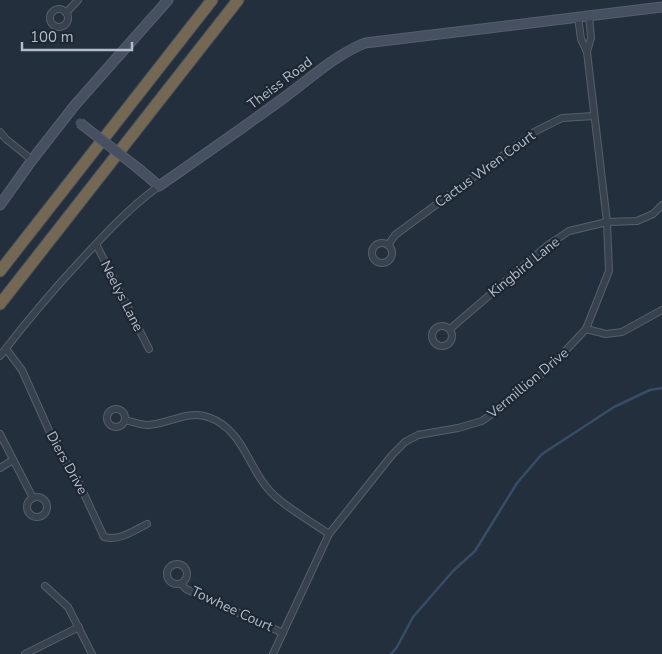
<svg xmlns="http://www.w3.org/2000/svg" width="662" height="654" font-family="'Nunito Sans',sans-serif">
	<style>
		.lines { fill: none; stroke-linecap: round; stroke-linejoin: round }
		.stream { stroke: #394c67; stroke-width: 2.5 }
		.street-casing { stroke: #565f6c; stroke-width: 8 }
		.secondary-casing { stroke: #565f6c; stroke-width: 11 }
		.highway-casing { stroke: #434c59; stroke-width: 13 }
		.street { stroke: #38414e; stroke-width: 6 }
		.secondary { stroke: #465061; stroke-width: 9 }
		.highway { stroke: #746855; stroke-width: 11 }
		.secondary-bridge-casing { stroke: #565f6c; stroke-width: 11; stroke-linecap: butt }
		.secondary-bridge { stroke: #465061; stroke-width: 9 }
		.labels { text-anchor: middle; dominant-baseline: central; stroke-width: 4.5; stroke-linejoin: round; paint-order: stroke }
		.street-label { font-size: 14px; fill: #b4bcc9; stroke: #1d2633 }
	</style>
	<rect width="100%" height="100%" fill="#242f3e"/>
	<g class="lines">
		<!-- stream -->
		<path class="stream" d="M391 654 397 647 413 617 453 571 475 551 517 483 542 454 614 407 650 390 662 388"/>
		<defs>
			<g id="street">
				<circle cx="59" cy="18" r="9"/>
				<path d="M66 13 78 0"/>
				<path d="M587 52 591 38 589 16"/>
				<path d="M0 132 6 139 32 160"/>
				<circle cx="382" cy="253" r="10"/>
				<path d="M96 244 149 349"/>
				<path d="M388 245 395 235 536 131 562 118 594 116"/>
				<circle cx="442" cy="336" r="10"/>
				<path d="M450 329 548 245 569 231 607 222 637 221 653 214 662 205"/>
				<path d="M586 329 606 334 622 332 662 310"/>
				<path d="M6 349 22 370 55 444 78 481 104 537C120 541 133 531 147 524"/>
				<path d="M0 356C26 322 53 290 82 259 106 233 130 207 159 186"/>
				<circle cx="116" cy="418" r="9"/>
				<path d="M125 420C132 422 141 425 148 425 169 424 187 410 208 417 246 430 248 473 276 497 292 511 312 522 329 534"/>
				<path d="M0 434 33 498"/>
				<path d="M0 468 13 460"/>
				<circle cx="37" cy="507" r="10"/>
				<circle cx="177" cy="574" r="10"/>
				<path d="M181 584 186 589 283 633"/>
				<path d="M45 586 68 607 92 654"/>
				<path d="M25 654 79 627"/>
				<path d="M273 654 329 534 392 455 405 442 418 435 458 428 482 421 507 403 549 368 586 329 609 271 607 222 587 52 581 39 578 17"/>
			</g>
			<g id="secondary">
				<path d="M139 169 159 186C202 156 244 127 285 97 311 78 335 55 365 43L662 7"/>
				<path d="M0 205 32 160 75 105 168 0"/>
			</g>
			<g id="highway">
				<path d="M0 271 212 0"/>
				<path d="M0 304 238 0"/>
			</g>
		</defs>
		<!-- street casing -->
		<use href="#street" class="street-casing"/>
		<!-- secondary casing -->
		<use href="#secondary" class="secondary-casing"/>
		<!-- highway casing -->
		<use href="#highway" class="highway-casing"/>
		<!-- street -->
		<use href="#street" class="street"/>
		<!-- secondary -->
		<use href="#secondary" class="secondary"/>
		<!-- highway -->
		<use href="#highway" class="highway"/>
		<defs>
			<path id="secondary-bridge" d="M80 123 139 169"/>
		</defs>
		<!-- secondary-bridge casing -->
		<use href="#secondary-bridge" class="secondary-bridge-casing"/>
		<!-- secondary-bridge -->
		<use href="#secondary-bridge" class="secondary-bridge"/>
	</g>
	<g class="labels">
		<!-- street labels -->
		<g class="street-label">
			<text transform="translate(280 83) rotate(-37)">Theiss Road</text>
			<text transform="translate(485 169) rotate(-36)">Cactus Wren Court</text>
			<text transform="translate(524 267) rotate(-39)">Kingbird Lane</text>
			<text transform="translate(122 296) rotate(63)">Neelys Lane</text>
			<text transform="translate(528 383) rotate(-40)">Vermillion Drive</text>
			<text transform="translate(67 463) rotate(61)">Diers Drive</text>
			<text transform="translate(232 609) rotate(25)">Towhee Court</text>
		</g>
	</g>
	<!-- scale -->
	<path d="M22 42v8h110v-8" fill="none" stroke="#b4bcc9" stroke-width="2.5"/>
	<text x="30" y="42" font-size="15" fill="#b4bcc9" stroke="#1d2633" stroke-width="4" paint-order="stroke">100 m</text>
</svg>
